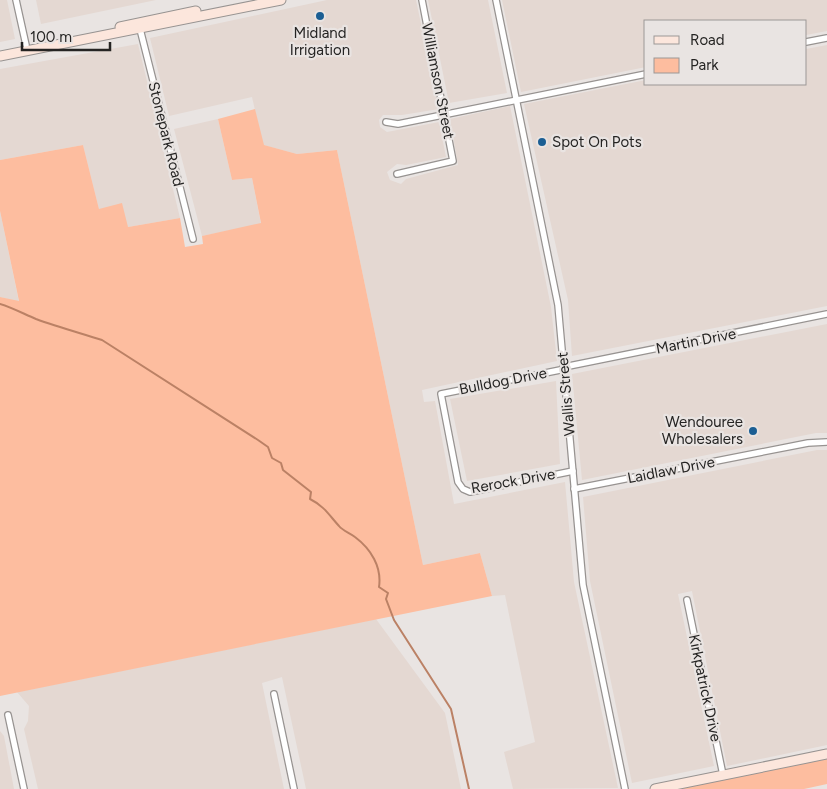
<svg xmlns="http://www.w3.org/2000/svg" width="827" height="789" font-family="Figtree,sans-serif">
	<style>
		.built { fill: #e4d8d2 }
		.green { fill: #fdbd9f }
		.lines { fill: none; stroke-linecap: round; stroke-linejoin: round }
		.stream { stroke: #bb8165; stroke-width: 2 }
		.street-casing { stroke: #979391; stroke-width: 8 }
		.secondary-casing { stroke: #979391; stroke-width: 11 }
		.street { stroke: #fff; stroke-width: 5.5 }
		.secondary { stroke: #fce6dc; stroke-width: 9 }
		.poi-dot { fill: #1b5e93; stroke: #e9e4e2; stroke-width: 2 }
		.labels { text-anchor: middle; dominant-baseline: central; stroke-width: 4.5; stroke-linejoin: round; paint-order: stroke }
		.poi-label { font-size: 15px; fill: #252423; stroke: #e9e4e2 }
		.street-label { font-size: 15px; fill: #252423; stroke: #e9e4e2 }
	</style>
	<rect width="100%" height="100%" fill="#e9e4e2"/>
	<!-- built -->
	<g class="built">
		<path d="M0 0H7L15 39 0 42Z"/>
		<path d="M36 0H156L41 24Z"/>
		<path d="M327 0H416L439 109 402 115H383L379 120 380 127 387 132 439 122 446 157 406 165 397 164 387 172 390 180 401 184 406 179 458 165 450 119 510 106 551 307 557 361 422 390 424 402 435 401 454 504 565 482 574 582 618 788 513 789 504 752 535 742 505 595 492 596 480 553 423 565 337 150 297 154 263 145 252 97 169 116 150 38Z"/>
		<path d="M428 0H488L507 93 449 103Z"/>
		<path d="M502 0H827V31L806 35V21H646V67L521 92Z"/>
		<path d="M138 44 180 218 128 227 99 209 83 145 0 160V69Z"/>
		<path d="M827 45V306L572 356 568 300 524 104 646 80V84H806V49Z"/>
		<path d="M218 119 232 180 252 178 261 224 202 236 174 129Z"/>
		<path d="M0 211 19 302 0 297Z"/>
		<path d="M827 324V433H816L582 480 572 374Z"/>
		<path d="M556 381 560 464 467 481 450 399Z"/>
		<path d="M817 450H827V745L727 766 692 591 678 594 714 766 632 783 590 581 583 497Z"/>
		<path d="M376 619 445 713 461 789H306L282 677 262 683 284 789H38L24 729 28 721 29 706 17 692Z"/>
		<path d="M0 731 4 736 14 789H0Z"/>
	</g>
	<!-- green -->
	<g class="green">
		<path d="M255 109 264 145 297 154 337 150 423 565 480 553 492 596 0 696V297L19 301 0 211V160L83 145 99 209 122 203 128 227 180 218 185 247 203 244 202 236 261 223 252 178 232 180 218 119Z"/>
		<path d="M827 759V784L804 789H678Z"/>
	</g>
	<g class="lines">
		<!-- stream -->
		<path class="stream" d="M0 304C13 308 24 314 36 319 58 327 80 333 102 340L258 440 268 447 272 458 281 463 283 470 311 492 310 499C324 506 329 515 339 526 343 531 350 533 355 537 371 549 382 567 379 587L388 593 386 599 394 620 451 709 469 789"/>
		<defs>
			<g id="street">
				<path d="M16 0 26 45"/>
				<path d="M496 0 558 305 583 585 625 789"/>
				<path d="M140 29 193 239"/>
				<path d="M806 42 827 38"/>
				<path d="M386 122 398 124 646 74"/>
				<path d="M397 174 453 161 422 0"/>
				<path d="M564 367 827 314"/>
				<path d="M565 369 441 394 458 482 463 489 470 492 573 471"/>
				<path d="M574 489 808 443 827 442"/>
				<path d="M687 600 723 775"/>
				<path d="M274 694 294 789"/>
				<path d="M8 715 24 789"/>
			</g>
			<g id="secondary">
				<path d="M120 27 196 11"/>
				<path d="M0 56 281 0"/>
				<path d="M655 789 827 754"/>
			</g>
		</defs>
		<!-- street casing -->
		<use href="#street" class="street-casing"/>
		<!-- secondary casing -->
		<use href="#secondary" class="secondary-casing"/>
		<!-- street -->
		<use href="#street" class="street"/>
		<!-- secondary -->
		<use href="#secondary" class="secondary"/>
	</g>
	<!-- markers -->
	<g class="poi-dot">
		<circle cx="320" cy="16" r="5"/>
		<circle cx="542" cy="142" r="5"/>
		<circle cx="753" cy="431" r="5"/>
	</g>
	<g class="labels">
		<!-- poi labels -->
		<g class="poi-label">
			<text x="320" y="33">Midland<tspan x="320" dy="17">Irrigation</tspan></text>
			<text x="552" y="142" text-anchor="start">Spot On Pots</text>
			<text x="743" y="422" text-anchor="end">Wendouree<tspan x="743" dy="17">Wholesalers</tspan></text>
		</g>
		<!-- street labels -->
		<g class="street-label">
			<text transform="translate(438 81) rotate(79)">Williamson Street</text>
			<text transform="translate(166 134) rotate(76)">Stonepark Road</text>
			<text transform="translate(696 341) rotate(-11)">Martin Drive</text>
			<text transform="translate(503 381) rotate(-11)">Bulldog Drive</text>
			<text transform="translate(566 394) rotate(-95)">Wallis Street</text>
			<text transform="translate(671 470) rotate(-11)">Laidlaw Drive</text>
			<text transform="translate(513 481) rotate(-10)">Rerock Drive</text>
			<text transform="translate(705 688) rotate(78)">Kirkpatrick Drive</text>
		</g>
	</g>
	<!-- legend -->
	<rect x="644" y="20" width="162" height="65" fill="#e9e4e2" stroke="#9b9796"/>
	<rect x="654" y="36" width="25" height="8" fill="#fce6dc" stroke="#9b9796"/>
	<text x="690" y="45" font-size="15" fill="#252423">Road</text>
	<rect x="654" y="58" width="25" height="15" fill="#fdbd9f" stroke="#9b9796"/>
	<text x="690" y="70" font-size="15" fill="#252423">Park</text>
	<!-- scale -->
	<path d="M22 42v8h88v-8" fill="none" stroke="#252423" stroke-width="2.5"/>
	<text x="30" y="42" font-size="15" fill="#252423" stroke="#e9e4e2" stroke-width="4" paint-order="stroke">100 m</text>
</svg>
